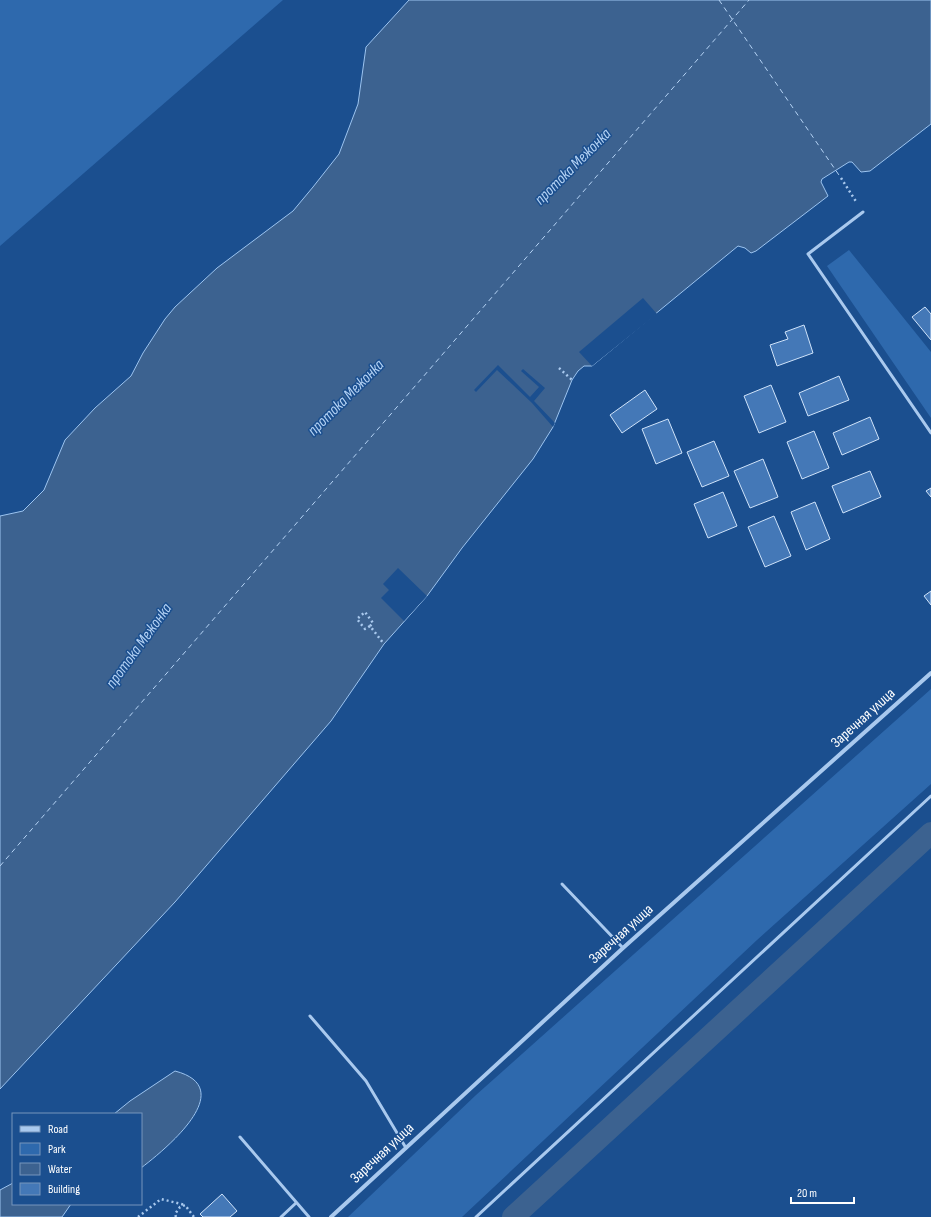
<svg xmlns="http://www.w3.org/2000/svg" width="931" height="1217" font-family="'Sofia Sans Condensed',sans-serif">
	<style>
		.green { fill: #2e69ad }
		.water { fill: #3c6290; stroke: #9cc4f0 }
		.pier { fill: #1b4f8f }
		.lines { fill: none; stroke-linecap: round; stroke-linejoin: round }
		.canal { stroke: #3c6290; stroke-width: 22 }
		.ferry { stroke: #b5d3f5; stroke-width: 1; stroke-dasharray: 5 4; stroke-linecap: butt }
		.building { fill: #4478b7; stroke: #cfe3fa }
		.path { stroke: #a9c9ee; stroke-width: 2.5; stroke-dasharray: 2 3; stroke-linecap: butt }
		.lane { stroke: #a9c9ee; stroke-width: 3 }
		.street { stroke: #a9c9ee; stroke-width: 4 }
		.labels { text-anchor: middle; dominant-baseline: central; stroke-width: 3; stroke-linejoin: round; paint-order: stroke }
		.street-label { font-size: 15px; fill: #fff; stroke: #1b4f8f }
		.water-label { font-size: 16px; font-style: italic; fill: #b5d3f5; stroke: #1b4f8f }
	</style>
	<rect width="100%" height="100%" fill="#1b4f8f"/>
	<!-- green -->
	<g class="green">
		<path d="M0 0H283L0 246Z"/>
		<path d="M849 250 931 352V418L827 266Z"/>
		<path d="M931 689V784L757 940 462 1217H348L476 1095Z"/>
	</g>
	<!-- water -->
	<g class="water">
		<path d="M409 0H931V124L870 171 861 172 852 162H849L822 179 821 182 828 196 756 251 751 253 745 248 738 246 592 366H584L578 371 572 380 553 427 533 459 462 548 427 596 384 644 331 721 175 902 0 1089V516L23 511 44 490 65 440 95 408 131 376 143 353 165 319 175 307 217 268 293 211 313 187 339 154 358 104 366 47Z"/>
		<path d="M175 1071C240 1088 166 1149 141 1168V1114H114L130 1101Z"/>
		<path d="M13 1183V1204H71L62 1217H0V1190Z"/>
	</g>
	<!-- pier -->
	<g class="pier">
		<path d="M643 298 657 314 592 366 579 352Z"/>
		<path d="M498 365 530 397 539 387 521 371 523 369 545 388 534 401 555 423 553 427 532 403 497 370 476 392 474 390Z"/>
		<path d="M398 568 427 596 404 621 381 598 389 590 383 584Z"/>
	</g>
	<g class="lines">
		<!-- canal -->
		<path class="canal" d="M513 1217 931 833"/>
		<!-- ferry -->
		<g class="ferry">
			<path d="M719 0 841 178"/>
			<path d="M0 866 749 0"/>
		</g>
	</g>
	<!-- building -->
	<g class="building">
		<path d="M925 307 931 314V340L912 317Z"/>
		<path d="M804 325 813 353 777 366 770 345 788 339 785 332Z"/>
		<path d="M839 376 849 400 808 416 799 393Z"/>
		<path d="M771 385 786 422 759 433 744 396Z"/>
		<path d="M645 390 657 409 622 433 610 415Z"/>
		<path d="M870 417 879 439 842 455 833 433Z"/>
		<path d="M668 419 682 453 656 464 642 429Z"/>
		<path d="M814 431 829 468 802 479 787 442Z"/>
		<path d="M714 441 729 476 702 487 687 452Z"/>
		<path d="M763 459 778 497 750 508 734 471Z"/>
		<path d="M870 471 881 497 843 513 832 486Z"/>
		<path d="M931 488V497L926 491Z"/>
		<path d="M723 492 737 526 708 538 694 504Z"/>
		<path d="M815 502 830 539 806 550 791 512Z"/>
		<path d="M774 516 791 556 765 567 748 527Z"/>
		<path d="M931 591V605L924 596Z"/>
		<path d="M222 1194 237 1211 230 1217H203L200 1214Z"/>
	</g>
	<g class="lines">
		<!-- path -->
		<g class="path">
			<path d="M841 178 857 203"/>
			<path d="M559 368 572 380"/>
			<path d="M370 626 373 623 365 612 357 619 365 629 370 626 384 644"/>
			<path d="M138 1217 161 1199 185 1205"/>
			<path d="M176 1217 175 1214 180 1207 185 1205 194 1217"/>
		</g>
		<!-- lane -->
		<g class="lane">
			<path d="M863 212 808 254 931 433"/>
			<path d="M562 884 623 948"/>
			<path d="M310 1016 366 1081 406 1148"/>
			<path d="M240 1137 309 1217"/>
			<path d="M281 1217 296 1203"/>
			<path d="M476 1217 931 796"/>
		</g>
		<!-- street -->
		<path class="street" d="M331 1217 623 948 931 673"/>
	</g>
	<g class="labels">
		<!-- street labels -->
		<g class="street-label">
			<text transform="translate(863 718) rotate(-42)">Заречная улица</text>
			<text transform="translate(621 934) rotate(-42)">Заречная улица</text>
			<text transform="translate(382 1153) rotate(-43)">Заречная улица</text>
		</g>
		<!-- water labels -->
		<g class="water-label">
			<text transform="translate(573 167) rotate(-45)">протока Межонка</text>
			<text transform="translate(346 398) rotate(-45)">протока Межонка</text>
			<text transform="translate(139 646) rotate(-54)">протока Межонка</text>
		</g>
	</g>
	<!-- legend -->
	<rect x="12" y="1113" width="130" height="92" fill="#1b4f8f" stroke="#7695bc"/>
	<rect x="20" y="1126" width="20" height="6" fill="#a9c9ee" stroke="#7695bc"/>
	<text x="48" y="1133" font-size="12" fill="#ffffff">Road</text>
	<rect x="20" y="1143" width="20" height="12" fill="#2e69ad" stroke="#7695bc"/>
	<text x="48" y="1153" font-size="12" fill="#ffffff">Park</text>
	<rect x="20" y="1163" width="20" height="12" fill="#3c6290" stroke="#7695bc"/>
	<text x="48" y="1173" font-size="12" fill="#ffffff">Water</text>
	<rect x="20" y="1183" width="20" height="12" fill="#4478b7" stroke="#7695bc"/>
	<text x="48" y="1193" font-size="12" fill="#ffffff">Building</text>
	<!-- scale -->
	<path d="M791 1197v6h63v-6" fill="none" stroke="#ffffff" stroke-width="2"/>
	<text x="797" y="1197" font-size="12" fill="#ffffff" stroke="#1b4f8f" stroke-width="3" paint-order="stroke">20 m</text>
</svg>
